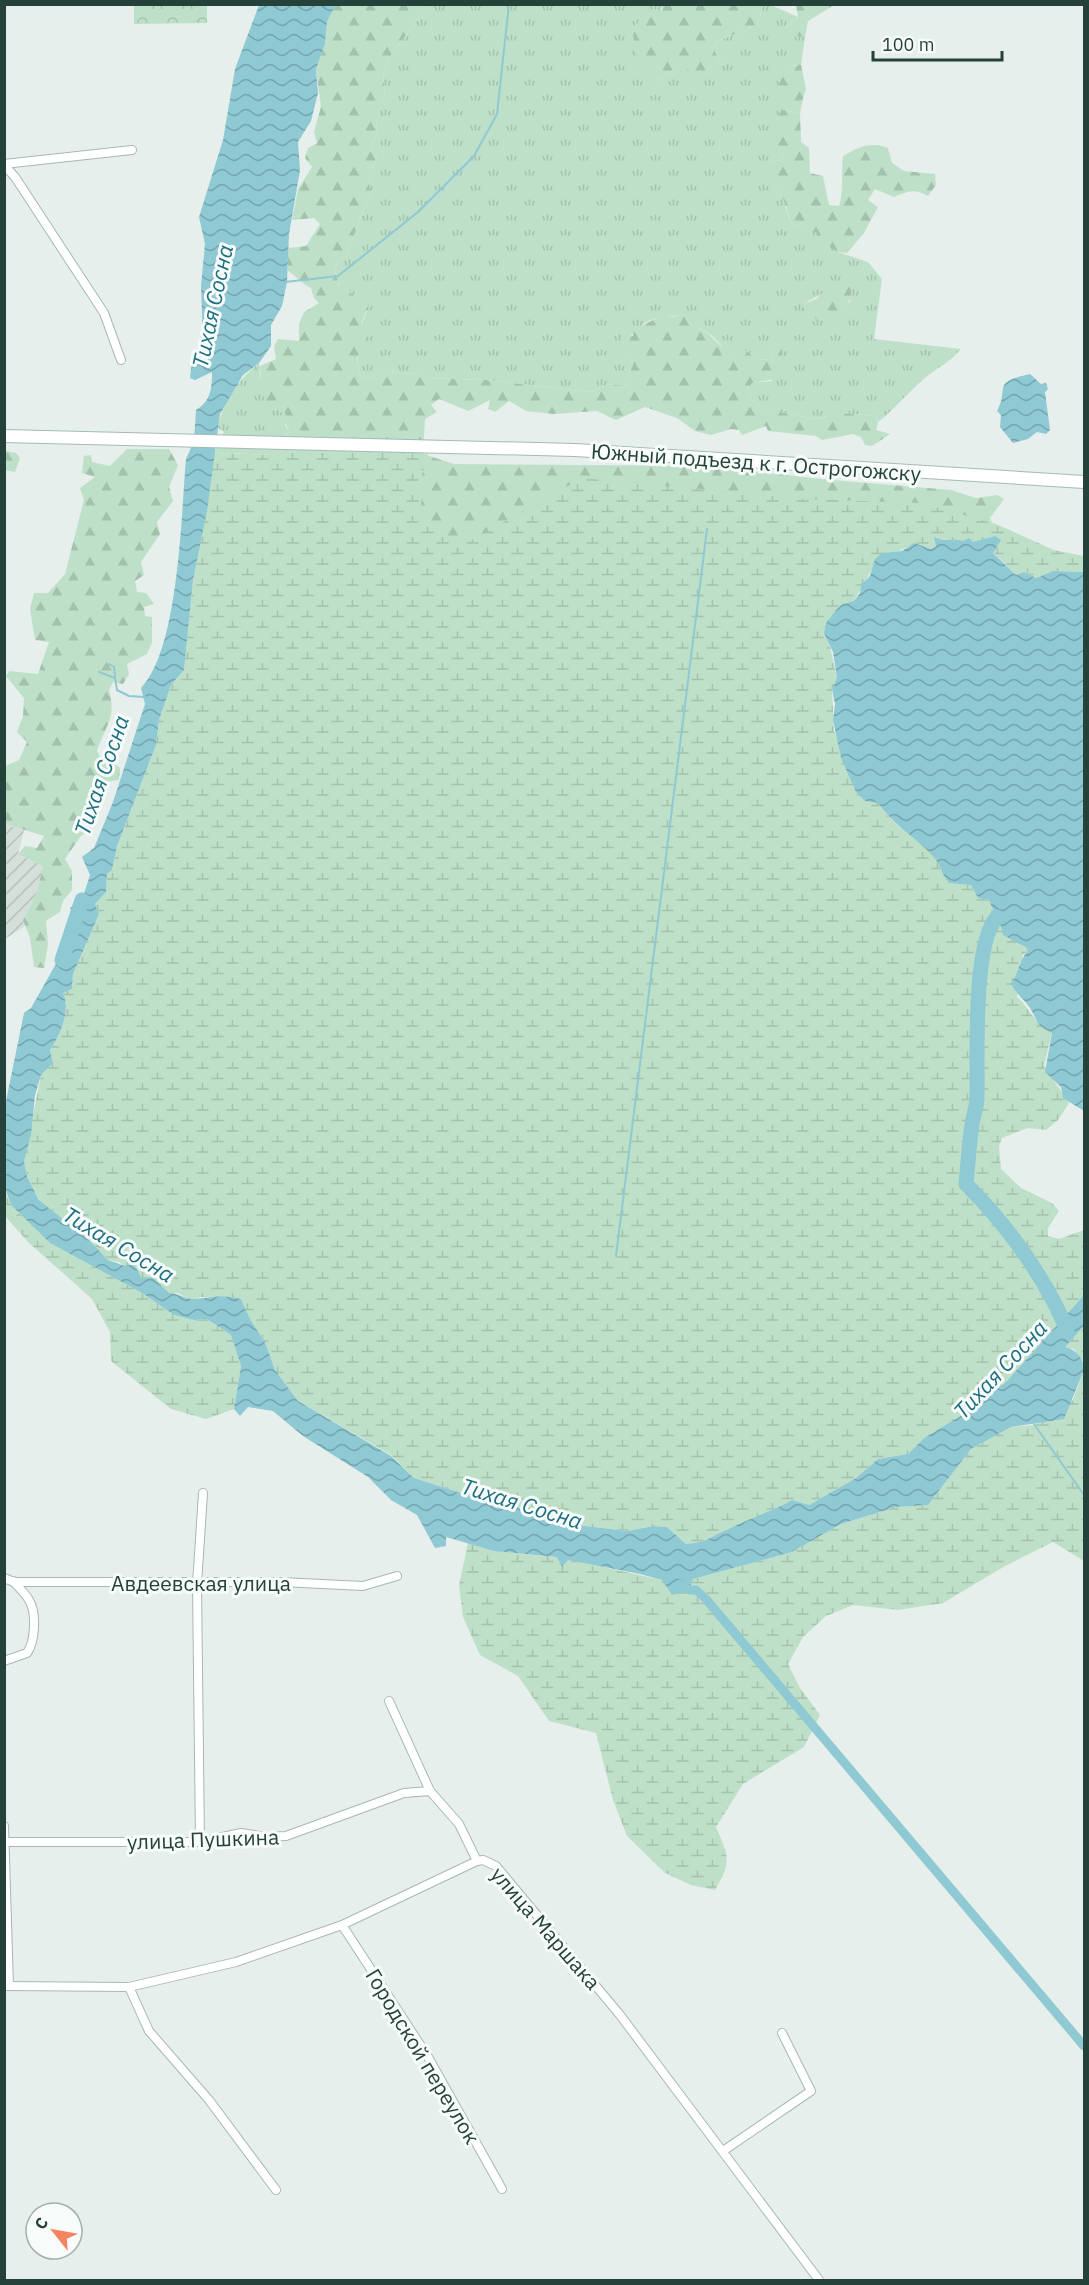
<svg xmlns="http://www.w3.org/2000/svg" width="1089" height="2285" font-family="'IBM Plex Sans',sans-serif">
	<style>
		.industrial { fill: url(#industrial-furrows) }
		.grass { fill: url(#grass-tufts); fill-rule: evenodd }
		.forest { fill: url(#forest-firs) }
		.wetland { fill: url(#wetland-marsh) }
		.park { fill: url(#park-crowns) }
		.water { fill: url(#water-waves) }
		.lines { fill: none; stroke-linecap: round; stroke-linejoin: round }
		.stream { stroke: #8ec9d4; stroke-width: 2 }
		.canal { stroke: #8ec9d4; stroke-width: 9 }
		.river { stroke: #8ec9d4; stroke-width: 15 }
		.street-casing { stroke: #a8b8b2; stroke-width: 10 }
		.secondary-casing { stroke: #a4bbb3; stroke-width: 14 }
		.street { stroke: #fff; stroke-width: 8 }
		.secondary { stroke: #fff; stroke-width: 12 }
		.labels { text-anchor: middle; dominant-baseline: central; stroke-width: 6; stroke-linejoin: round; paint-order: stroke }
		.street-label { font-size: 21px; fill: #24423a; stroke: #f7fbf9 }
		.water-label { font-size: 22px; font-style: italic; fill: #1c6f80; stroke: #f7fbf9 }
	</style>
	<defs>
		<pattern id="industrial-furrows" width="10" height="10" patternUnits="userSpaceOnUse" patternTransform="scale(1.5)"><rect width="10" height="10" fill="#d4dfda"/><path d="M-1 1l2-2M0 10L10 0M9 11l2-2" fill="none" stroke="#b6c1bc"/></pattern>
		<pattern id="grass-tufts" width="24" height="20" patternUnits="userSpaceOnUse" patternTransform="scale(1.5)"><rect width="24" height="20" fill="#bfe0c8"/><path d="M3 7l-1-3M5 7V3M7 7l1-3M15 17l-1-3M17 17v-4M19 17l1-3" fill="none" stroke="#a4c1ad"/></pattern>
		<pattern id="forest-firs" width="22" height="20" patternUnits="userSpaceOnUse" patternTransform="scale(1.5)"><rect width="22" height="20" fill="#bfe0c8"/><path d="M5 1l3.5 6h-7zM16 11l3.5 6h-7z" fill="#a4c1ad"/></pattern>
		<pattern id="wetland-marsh" width="20" height="14" patternUnits="userSpaceOnUse" patternTransform="scale(1.5)"><rect width="20" height="14" fill="#bfe0c8"/><path d="M1 5h8M5 5V1M11 12h8M15 12V8" fill="none" stroke="#a4c1ad"/></pattern>
		<pattern id="park-crowns" width="20" height="18" patternUnits="userSpaceOnUse" patternTransform="scale(1.5)"><rect width="20" height="18" fill="#bfe0c8"/><path d="M2 6a3 3 0 1 1 6 0M12 15a3 3 0 1 1 6 0" fill="none" stroke="#a4c1ad"/></pattern>
		<pattern id="water-waves" width="16" height="10" patternUnits="userSpaceOnUse" patternTransform="scale(1.5)"><rect width="16" height="10" fill="#8ec9d4"/><path d="M0 5q4-4 8 0t8 0" fill="none" stroke="#74a5ad"/></pattern>
	</defs>
	<rect width="100%" height="100%" fill="#e6efeb"/>
	<!-- industrial -->
	<path class="industrial" d="M4 824 24 830 18 854 43 866 37 892 23 920 25 926 5 939Z"/>
	<!-- grass -->
	<g class="grass">
		<path d="M428 5H661L657 81 683 64H721L715 50 716 42 757 25 763 5H771L798 17 787 26 791 36 805 37 801 65 789 66 794 104 803 99 800 113 783 110 779 149 783 160 770 161 791 223 818 233 838 252 868 262 882 279 874 339 961 349C950 362 937 368 924 379 908 392 895 409 878 422L876 416 840 413 816 419 768 410 750 399 748 391 752 383 772 381 780 349 772 353 771 359C760 361 736 355 725 351 716 338 708 330 692 326L683 314C670 318 657 315 645 323 636 329 632 337 622 342L633 365 628 376 630 386 609 384 591 392 486 380 425 378 414 373 401 374 392 371 367 379 359 375C356 353 357 331 367 311L339 286 334 267 345 256 352 241 370 192 369 175 377 157 371 148 376 135 377 115 385 96 383 75 390 57ZM823 293 851 300 845 307 803 304Z"/>
		<path d="M259 363 260 377 275 409 287 414 285 425 289 431 279 455 214 453 224 432 218 428C222 402 239 379 259 363Z"/>
	</g>
	<!-- forest -->
	<g class="forest">
		<path d="M335 5H428L390 57 383 75 385 96 377 115 376 135 371 148 377 157 369 175 370 192 352 241 345 256 334 267 339 286 349 289 354 299 363 295 370 301 361 324 368 328V345L357 357 359 375 367 379 391 371 401 374 414 373 425 378 486 380 591 392 609 384 629 386 628 376 633 365 621 342 623 335 633 336V330L663 315 672 317 683 314 692 326C714 331 716 348 734 354L743 347C750 357 759 361 771 359L772 353 780 348 786 367 782 378 752 383 748 391 750 399 769 410 816 419 825 417 835 408 840 413 876 416 878 422 876 430 890 434 872 446 865 445 861 437 853 434 822 440 816 436 768 431 766 426 742 435 739 430 731 429 711 435 695 431 677 418 645 407 616 420 597 411 553 414 526 411 509 401 495 412 488 409 490 400 468 411 439 399 431 405 437 412 425 419 423 454 454 464 712 466 821 479 951 490 976 498 997 495 1004 499 990 518 993 525 594 630 279 455 289 431 283 418 286 414 263 403 266 392 261 387 260 366 276 359 274 346 278 339 299 341V324L304 312 319 303 314 298 311 288C301 284 297 276 288 271V248L306 246 320 224 314 218 292 220 298 189 312 167 305 158 308 148 317 143 314 132 321 107 316 69 325 44 327 22Z"/>
		<path d="M661 5V4L763 5 757 25 716 42 715 51 721 64 713 73 695 77 683 64 657 81C638 65 634 52 633 28L652 9 662 10Z"/>
		<path d="M796 5 834 4V5L808 21 805 37 790 36 787 26 798 17Z"/>
		<path d="M801 65 806 89 803 99 794 104 785 96 779 84 789 66Z"/>
		<path d="M783 110 800 113 801 142 809 148 810 173 823 176 829 205 839 206C844 192 841 172 843 156 858 147 870 141 888 148L892 163 904 171 935 174 936 185 928 196C915 188 908 191 894 197L875 189 868 200 878 207 864 233 847 253 837 252 829 246 820 253 813 246 817 233 791 223C786 201 774 182 770 161L783 160 779 149 768 137 774 134 772 120Z"/>
		<path d="M846 282 852 287C851 300 845 308 840 321L800 317 803 304 816 299 833 283Z"/>
		<path d="M127 449H169L178 465 169 487 173 501 157 522 160 534 141 562 144 575 135 581 137 592 146 593 154 604 144 607 145 616 152 617V643L147 654 127 664 129 674 123 684 113 682 109 690C117 718 105 726 97 751L100 757 107 752 117 753 114 764 120 768 119 780 104 782 103 793 93 800 85 813 96 814 97 822 80 837 65 859 72 871V890L63 901 60 912 46 921 48 945 44 968 34 967 30 938 23 920 37 892 43 866 18 854 25 846 37 848 44 836 5 824V766L19 760 27 742 17 732 23 716 24 698 6 676 9 671 38 674 49 642 35 640 30 609 34 593H48L65 574 84 500 80 488 95 477 82 473 84 456 91 455 92 462 110 466Z"/>
		<path d="M5 451 16 453 20 458 15 472 5 470Z"/>
	</g>
	<!-- wetland -->
	<g class="wetland">
		<path d="M288 451 428 454 422 475 421 514 439 533 468 542 582 478 806 499 921 503 996 524 1054 550 1084 556V572L1053 571 1036 578 1024 572 1016 575 993 552 995 536 973 543 935 538 936 546 931 549 914 543 875 564 854 601 842 604 836 610 828 637 837 678 832 689 834 731 839 742 841 758 865 801 878 803C892 825 914 836 932 854 940 863 941 874 949 882L971 885 978 898 989 900C995 921 1010 940 1029 949L1023 955 1017 997C1030 1008 1035 1026 1052 1032L1044 1066 1069 1103 1058 1120 1046 1130 1028 1128 1002 1138 999 1146 1001 1169 1021 1188 1052 1203 1059 1211 1048 1228V1236L1059 1239 1084 1230V1295L1006 1382 962 1415 924 1438 908 1454 878 1459 856 1478 809 1505 792 1500C770 1512 748 1519 726 1530 708 1538 708 1542 686 1544L667 1527 653 1526 628 1531 550 1522 525 1512 504 1498 461 1493 414 1478 391 1455 298 1401 275 1370 265 1342 250 1319 241 1299 201 1297 191 1300 178 1293 169 1294 142 1279 119 1262 108 1260 91 1242 38 1199 27 1176 24 1161 41 1075 53 1063 50 1050C61 1034 71 1011 63 993L72 989 73 974 99 914 95 904 106 892 107 874 112 870 117 846 156 745 159 720 171 685 184 670 193 580 214 453 279 455Z"/>
		<path d="M4 1188 11 1205 50 1243 142 1293 174 1315 194 1320 207 1319 231 1335 241 1366 234 1409 206 1419 171 1409 111 1361 110 1332 92 1299 28 1242 6 1217Z"/>
		<path d="M1084 1326V1362L1074 1349 1065 1347Z"/>
		<path d="M1084 1370V1561L1053 1542 1005 1566 943 1603 898 1610 853 1605 826 1616 803 1637 788 1664 800 1688 820 1715 804 1747 743 1784 716 1827C729 1857 732 1861 715 1890L691 1885 665 1873 627 1836 613 1800 596 1733 549 1721 518 1676 480 1655 463 1617 459 1585 468 1543 494 1551 557 1557 662 1580 693 1579 792 1552 841 1524 896 1507 928 1505 971 1449 1011 1427 1034 1425 1073 1400Z"/>
	</g>
	<!-- park -->
	<path class="park" d="M134 5H207V23L134 24Z"/>
	<!-- water -->
	<g class="water">
		<path d="M259 5H335L327 22 325 44 316 69 318 93 311 121 298 142 300 170 289 234 287 282 282 306 271 325V346L259 363 243 375 220 414 207 511 193 580 184 670 171 685 159 720 156 745 117 846 112 870 107 874 106 892 95 904 99 914 73 974 72 989 63 993C71 1010 61 1034 50 1050L53 1063 41 1075 35 1095 31 1135 24 1161 27 1176 38 1199 91 1242 108 1260 125 1266 134 1264 142 1279 152 1277 169 1293C178 1293 185 1299 192 1299 213 1298 218 1294 241 1299L250 1319 265 1342 275 1370 298 1401 391 1456 414 1478 461 1493 504 1498 525 1512 550 1522 628 1531 653 1526 667 1527 686 1544C708 1542 708 1538 726 1530 748 1519 770 1512 792 1500L809 1505 856 1478 878 1459 908 1454 924 1438 962 1415 1006 1382 1084 1295V1326L1065 1347C1077 1350 1084 1358 1084 1370L1064 1419 1011 1427 971 1449 928 1505 896 1507 841 1524 792 1552 693 1579 689 1590 672 1595 662 1580 640 1574 568 1560 562 1567 557 1557 494 1551 446 1537V1546L435 1548 417 1515 391 1500 368 1477 303 1436 273 1411 248 1407 240 1416 234 1409 241 1366 231 1335 207 1319 194 1320 174 1315 142 1293 50 1243 11 1205 5 1188V1106L24 1013 31 1008 70 939 76 919 70 908 82 900 90 875 82 857 94 848 113 802 145 704 141 688C179 649 181 516 186 459L194 441 196 410C211 401 212 388 212 372L195 380 190 378 192 360 203 340 201 286 205 244 199 217 223 140 235 69Z"/>
		<path d="M1030 374 1041 384 1046 383 1048 389 1045 392 1050 430 1046 434 1037 432 1028 439 1013 443 1000 427 1001 415 997 411C1010 388 990 383 1030 374Z"/>
		<path d="M995 536 1001 540 993 553 1016 575 1024 572 1036 578 1053 571 1084 572V1111L1063 1098 1061 1087 1045 1072 1052 1033C1035 1025 1038 1021 1030 1008 1024 999 1017 995 1011 984 1019 973 1019 960 1029 949L1003 935C1001 921 993 913 989 900L978 898 971 885 949 883C941 874 940 863 932 855 914 836 893 825 878 803L865 801 856 792 841 758 833 720 835 704 832 689 837 678 833 652 824 633 826 623 836 610 842 604 854 601 860 593 861 585 870 576 875 559 882 553 902 551 914 543 931 549 936 546 934 537C943 542 953 538 963 541L969 538 973 542Z"/>
	</g>
	<g class="lines">
		<!-- stream -->
		<g class="stream">
			<path d="M285 282 338 276 418 212 474 156 497 114 509 4"/>
			<path d="M109 664 114 667 115 676"/>
			<path d="M99 672 115 678 117 690 129 696 145 697"/>
			<path d="M616 1256 707 529"/>
			<path d="M1034 1424 1084 1495"/>
		</g>
		<!-- canal -->
		<path class="canal" d="M680 1584 689 1590H696L705 1598 1084 2046"/>
		<!-- river -->
		<g class="river">
			<path d="M997 917C972 944 978 1059 977 1098 977 1106 973 1116 972 1125 969 1144 968 1165 966 1184 1007 1225 1045 1277 1067 1330"/>
			<path d="M62 960 82 900"/>
		</g>
		<defs>
			<g id="street">
				<path d="M4 164 132 150"/>
				<path d="M4 165 15 177 104 313 121 360"/>
				<path d="M4 1578 14 1582H281L363 1586 397 1576"/>
				<path d="M4 1661 27 1653C35 1642 37 1613 29 1600 25 1593 18 1587 13 1581"/>
				<path d="M389 1701 430 1791 459 1824 477 1861 483 1860 496 1866 620 2015 819 2280"/>
				<path d="M4 1826 9 1986"/>
				<path d="M4 1842H200L241 1833 266 1837 286 1836 404 1793 430 1791"/>
				<path d="M200 1842 197 1584 203 1493"/>
				<path d="M342 1925 428 2057 502 2189"/>
				<path d="M4 1986 129 1987 236 1962 342 1925 477 1861"/>
				<path d="M129 1987 149 2031 209 2100 276 2190"/>
				<path d="M723 2151 811 2091 782 2033"/>
			</g>
			<path id="secondary" d="M4 436 575 450 1084 482"/>
		</defs>
		<!-- street casing -->
		<use href="#street" class="street-casing"/>
		<!-- secondary casing -->
		<use href="#secondary" class="secondary-casing"/>
		<!-- street -->
		<use href="#street" class="street"/>
		<!-- secondary -->
		<use href="#secondary" class="secondary"/>
	</g>
	<g class="labels">
		<!-- street labels -->
		<g class="street-label">
			<text transform="translate(756 462) rotate(4)">Южный подъезд к г. Острогожску</text>
			<text x="201" y="1583">Авдеевская улица</text>
			<text transform="translate(203 1839) rotate(-2)">улица Пушкина</text>
			<text transform="translate(546 1928) rotate(49)">улица Маршака</text>
			<text transform="translate(423 2056) rotate(59)">Городской переулок</text>
		</g>
		<!-- water labels -->
		<g class="water-label">
			<text transform="translate(212 306) rotate(-78)">Тихая Сосна</text>
			<text transform="translate(101 775) rotate(-71)">Тихая Сосна</text>
			<text transform="translate(119 1244) rotate(31)">Тихая Сосна</text>
			<text transform="translate(1000 1369) rotate(-47)">Тихая Сосна</text>
			<text transform="translate(522 1503) rotate(17)">Тихая Сосна</text>
		</g>
	</g>
	<!-- border -->
	<rect width="1089" height="2285" fill="none" stroke="#24423a" stroke-width="12"/>
	<!-- north arrow -->
	<g transform="translate(54 2231) rotate(301)"><circle r="28" fill="#f7fbf9" stroke="#a3b1ad" stroke-width="1.5"/>
	<path d="M0-4.5L10 22L0 15L-10 22Z" fill="#f4845f"/>
	<text y="-9" font-size="16" font-weight="bold" text-anchor="middle" fill="#24423a">С</text>
	</g>
	<!-- scale -->
	<path d="M873 51v9h129v-9" fill="none" stroke="#24423a" stroke-width="3"/>
	<text x="882" y="51" font-size="18" fill="#24423a" stroke="#f7fbf9" stroke-width="4.5" paint-order="stroke">100 m</text>
</svg>
